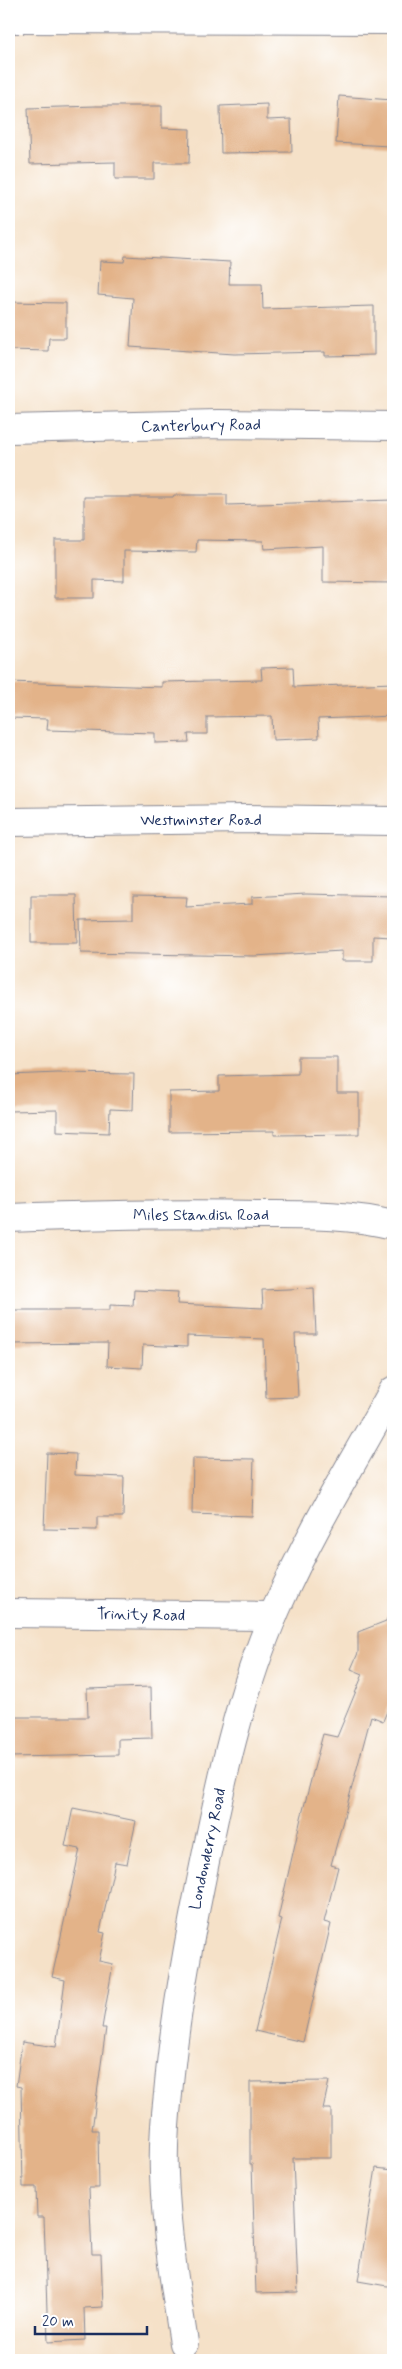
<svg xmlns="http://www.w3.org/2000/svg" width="402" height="2369" font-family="Mynerve,sans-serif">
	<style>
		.building { fill: #e3b389 }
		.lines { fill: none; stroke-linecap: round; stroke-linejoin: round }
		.minor-casing { stroke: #888893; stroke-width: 30 }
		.minor { stroke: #fff; stroke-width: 28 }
		.labels { text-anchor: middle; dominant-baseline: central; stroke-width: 4; stroke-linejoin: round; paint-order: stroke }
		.street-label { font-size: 16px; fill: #1b2f5e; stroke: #fff }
	</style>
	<rect width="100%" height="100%" fill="#fff"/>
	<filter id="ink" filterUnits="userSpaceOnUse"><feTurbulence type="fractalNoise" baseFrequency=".02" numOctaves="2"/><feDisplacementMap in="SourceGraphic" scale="10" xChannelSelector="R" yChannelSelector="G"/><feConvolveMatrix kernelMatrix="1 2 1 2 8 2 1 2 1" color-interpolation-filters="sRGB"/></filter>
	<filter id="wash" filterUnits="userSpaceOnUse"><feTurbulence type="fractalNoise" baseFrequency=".0096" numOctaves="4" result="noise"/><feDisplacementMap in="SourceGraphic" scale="20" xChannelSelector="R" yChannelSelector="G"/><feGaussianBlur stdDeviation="1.12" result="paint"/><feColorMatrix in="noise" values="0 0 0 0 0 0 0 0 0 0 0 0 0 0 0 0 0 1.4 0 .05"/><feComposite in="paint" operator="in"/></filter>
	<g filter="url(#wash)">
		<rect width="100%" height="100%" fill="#f5e1c8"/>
		<g id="blocks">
			<!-- building -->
			<g class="building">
				<path d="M339 96 392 100 389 146 336 143Z"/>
				<path d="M267 104V120L291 119 292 152 221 153 220 106Z"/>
				<path d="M96 106H162V128L190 129 189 163H154V179H115V162L30 164 28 108Z"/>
				<path d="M125 256 230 262 229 284H262L263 309 374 306V355L325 356V352L234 354 130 347 133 298 98 295 100 261 124 262Z"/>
				<path d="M9 302 66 303V338H49L48 351 9 350Z"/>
				<path d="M174 495H227V505L393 500 392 583 323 582V546L264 549 263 541 197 540 196 552 124 551V581L94 580V598H55V540H84V497H173Z"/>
				<path d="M293 667 294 687 393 683V716L318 719 319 738 273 740 272 716 207 717V734H188L189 742 155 743V733L47 730 48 719 9 718V682L162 687V682L262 680 261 668Z"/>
				<path d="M306 894 393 896 392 937 373 936V961H342V951L254 956 81 953 80 920 133 919V896L187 897 186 907 252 904V897Z"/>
				<path d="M31 895H76L77 943H31Z"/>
				<path d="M298 1057H337V1093H359V1134L274 1135V1131L169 1132V1092L219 1091V1076L298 1074Z"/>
				<path d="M58 1073 134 1074 133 1110 110 1109 109 1133 57 1131V1110L9 1111V1075Z"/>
				<path d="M314 1288 316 1334H295L298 1397 266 1398 264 1339 187 1336V1347L143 1345 142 1368 107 1366 108 1343 9 1344V1310H110V1305L133 1306 134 1290 178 1292 177 1304 263 1308 262 1290Z"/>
				<path d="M47 1453 76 1454 75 1475 124 1477 123 1517H97V1530L44 1529Z"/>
				<path d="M193 1458 254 1459 252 1516 192 1514Z"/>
				<path d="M393 1604V1697L383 1721 371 1716 331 1865 338 1867 324 1922 331 1924 303 2042 255 2031 282 1919 278 1918 301 1818 323 1734 337 1737 363 1674 351 1669 358 1653V1632L386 1621Z"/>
				<path d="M151 1687 152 1738 118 1739V1755L9 1757V1717H88L87 1689Z"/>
				<path d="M73 1808 136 1821 127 1864 115 1862 100 1932 105 1933 99 1961 113 1964 102 2028H106L92 2130H98L99 2188H89L92 2254H101L103 2307 84 2308 85 2340 48 2342 44 2217H37L36 2187H23L21 2087 16 2086 22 2042 56 2047 65 1980 52 1977 80 1849 65 1846Z"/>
				<path d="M329 2081 323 2109H331V2158H293L298 2292 256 2293 252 2164H250V2082Z"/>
				<path d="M376 2168 393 2170V2287L358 2281Z"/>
			</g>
		</g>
	</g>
	<g filter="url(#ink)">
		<use href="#blocks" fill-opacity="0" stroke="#888893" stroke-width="1"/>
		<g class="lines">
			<defs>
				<g id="minor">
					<path d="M9 19 393 20"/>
					<path d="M9 429 218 424 393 426"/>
					<path d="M9 822 247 819 393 821"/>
					<path d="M9 1218C93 1215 177 1213 261 1215 305 1215 350 1214 393 1225"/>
					<path d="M9 1613 273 1616"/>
					<path d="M184 2343C175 2287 166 2231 164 2174 163 2148 165 2120 168 2094 174 2024 186 1955 200 1886 219 1792 238 1695 277 1607 310 1532 353 1462 393 1391"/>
				</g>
			</defs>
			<!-- minor casing -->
			<use href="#minor" class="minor-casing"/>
			<!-- minor -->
			<use href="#minor" class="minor"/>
		</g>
	</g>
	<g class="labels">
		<!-- street labels -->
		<g class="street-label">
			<text transform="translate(201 426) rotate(-1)">Canterbury Road</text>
			<text x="201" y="820">Westminster Road</text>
			<text x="201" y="1215">Miles Standish Road</text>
			<text transform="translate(141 1615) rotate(1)">Trinity Road</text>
			<text transform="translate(208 1849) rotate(-78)">Londonderry Road</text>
		</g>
	</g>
	<!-- margin -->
	<rect width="402" height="2369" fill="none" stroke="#fff" stroke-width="30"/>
	<!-- scale -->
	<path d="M35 2326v8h112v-8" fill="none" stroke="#1b2f5e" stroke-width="2.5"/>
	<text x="42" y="2326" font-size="15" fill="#1b2f5e" stroke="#ffffff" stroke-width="4" paint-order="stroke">20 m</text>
</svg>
